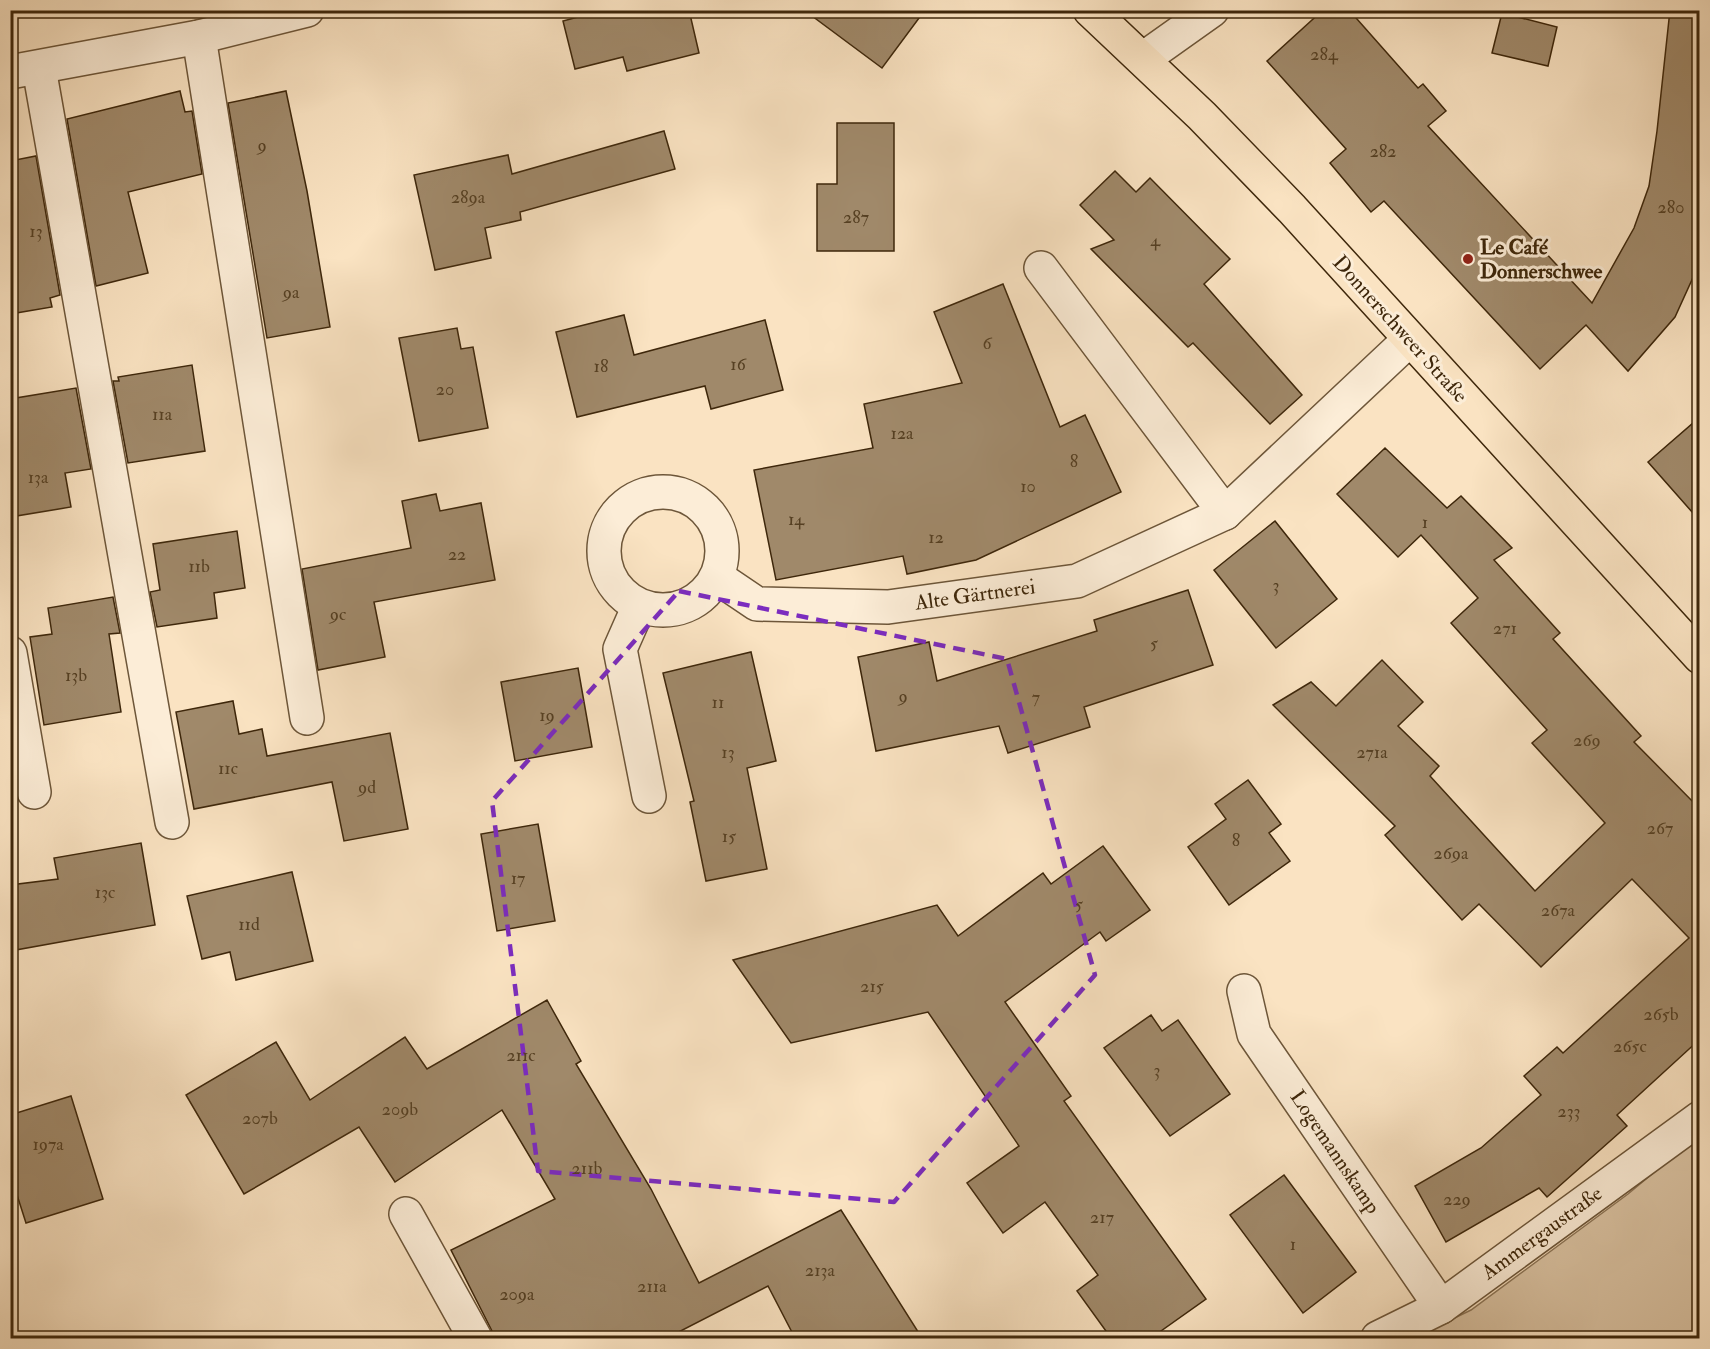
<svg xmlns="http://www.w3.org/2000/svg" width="1710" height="1349" font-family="'IM FELL Double Pica',serif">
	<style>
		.green { fill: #dac3a3; stroke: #8c7557; stroke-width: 1.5 }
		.building { fill: #a0896a; stroke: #3e270b; stroke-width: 1.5 }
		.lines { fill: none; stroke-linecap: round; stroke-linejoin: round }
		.minor-casing { stroke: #6d5639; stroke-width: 36 }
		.major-casing { stroke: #3e270b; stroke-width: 36 }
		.minor { stroke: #fcedd7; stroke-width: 33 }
		.major { stroke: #fae3c2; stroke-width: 33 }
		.marked { fill: none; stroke: #7b2cbf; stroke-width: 4.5; stroke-dasharray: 12 8; stroke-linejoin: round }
		.poi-dot { fill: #8f2418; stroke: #fcedd7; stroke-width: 2 }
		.labels { text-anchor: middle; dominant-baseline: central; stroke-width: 6; stroke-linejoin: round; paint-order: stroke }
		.number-label { font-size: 18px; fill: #564023 }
		.poi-label { font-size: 21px; font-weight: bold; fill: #3e270b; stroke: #fcedd7; text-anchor: start }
		.street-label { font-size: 21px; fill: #3e270b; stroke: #fcedd7 }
	</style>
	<rect width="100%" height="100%" fill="#fae3c2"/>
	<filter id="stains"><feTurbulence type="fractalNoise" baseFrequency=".00333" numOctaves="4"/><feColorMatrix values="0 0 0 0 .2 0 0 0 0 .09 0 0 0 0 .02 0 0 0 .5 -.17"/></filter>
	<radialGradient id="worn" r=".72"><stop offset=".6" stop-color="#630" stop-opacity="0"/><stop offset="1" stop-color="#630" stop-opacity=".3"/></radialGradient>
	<!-- green -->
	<path class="green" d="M1699 1135V1338H1413L1471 1310 1628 1194Z"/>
	<!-- building -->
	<g class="building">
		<path d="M604 10H689L699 53 627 71 623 57 575 69 563 21Z"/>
		<path d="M804 10H925L882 68Z"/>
		<path d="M1323 10H1349L1418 88 1423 84 1446 111 1428 126 1592 303 1634 228 1649 186 1657 131 1670 10H1700V262L1675 317 1628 371 1586 325 1540 369 1384 201 1371 212 1330 163 1346 149 1267 61Z"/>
		<path d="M1502 13 1557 27 1548 66 1492 53Z"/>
		<path d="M180 91 185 112 192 111 202 174 128 192 148 273 96 286 67 119Z"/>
		<path d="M286 91 307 191 330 327 267 338 228 103Z"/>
		<path d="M837 123H894V251H817V184H837Z"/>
		<path d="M664 131 675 169 520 212 521 220 485 228 491 258 435 270 414 175 508 155 512 174Z"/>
		<path d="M36 156 60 295 50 298 52 307 10 314V161Z"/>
		<path d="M1115 171 1136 192 1150 178 1230 259 1204 284 1302 395 1270 424 1193 343 1188 347 1091 249 1114 240 1080 205Z"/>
		<path d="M1003 284 1060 427 1085 415 1121 492 976 560 907 574 903 556 776 580 754 470 873 448 864 404 962 383 934 312Z"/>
		<path d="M624 315 634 355 765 320 783 390 711 409 705 386 577 417 556 332Z"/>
		<path d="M457 328 461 349 473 347 488 428 419 441 399 338Z"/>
		<path d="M192 365 205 451 128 463 113 381H119L118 377Z"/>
		<path d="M76 388 91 469 65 473 71 507 10 517V399Z"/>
		<path d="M1700 417V521L1648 462Z"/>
		<path d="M1385 448 1447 508 1461 496 1512 548 1494 560 1560 633 1553 639 1641 736 1634 742 1700 809V1039L1617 1115 1627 1126 1547 1197 1539 1188 1446 1242 1415 1186 1481 1148 1541 1095 1524 1076 1557 1047 1563 1053 1689 938 1632 879 1541 967 1479 904 1462 920 1385 835 1395 826 1273 705 1311 682 1336 706 1382 660 1423 702 1398 726 1439 766 1430 776 1535 891 1605 823 1532 743 1547 730 1451 623 1478 598 1421 535 1398 557 1337 494Z"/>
		<path d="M436 494 440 511 481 503 495 580 374 602 385 657 318 670 302 569 411 548 402 501Z"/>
		<path d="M1275 521 1337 599 1276 648 1214 570Z"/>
		<path d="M237 531 245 588 214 593 217 618 157 627 150 592 160 590 153 544Z"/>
		<path d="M1188 590 1213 665 1084 707 1090 727 1008 753 999 726 876 751 858 657 929 642 937 681 1097 631 1094 620Z"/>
		<path d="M113 597 120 633 109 634 121 712 44 725 30 637 52 634 48 608Z"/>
		<path d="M751 652 776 761 747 768 767 869 706 881 690 802 694 801 663 673Z"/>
		<path d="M578 668 592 747 515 761 501 682Z"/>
		<path d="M233 701 239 734 262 729 267 756 390 733 408 829 344 841 332 782 194 809 176 712Z"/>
		<path d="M1248 780 1281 824 1269 833 1290 861 1229 905 1188 847 1226 819 1215 804Z"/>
		<path d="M538 824 555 921 497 931 481 834Z"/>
		<path d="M141 843 155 925 10 951V885L58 879 54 858Z"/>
		<path d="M1103 846 1150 910 1106 941 1100 932 1005 1002 1071 1096 1064 1101 1206 1299 1151 1338H1111L1077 1291 1098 1275 1045 1202 1003 1233 967 1183 1019 1146 928 1012 791 1043 733 960 937 905 958 936 1043 873 1051 884Z"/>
		<path d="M292 872 313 961 236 980 230 952 202 959 187 896Z"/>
		<path d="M547 1000 581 1061 576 1064 651 1189 699 1283 841 1210 922 1338H795L768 1286 667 1338H495L491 1329 451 1250 555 1199 502 1110 395 1182 359 1127 244 1194 186 1095 276 1042 310 1100 405 1037 427 1069Z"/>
		<path d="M1151 1015 1162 1031 1178 1020 1230 1094 1170 1136 1104 1048Z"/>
		<path d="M71 1096 103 1199 26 1223 10 1173V1115Z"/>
		<path d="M1284 1175 1356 1272 1303 1313 1230 1215Z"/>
	</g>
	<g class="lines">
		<defs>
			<g id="minor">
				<path d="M199 37 307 718"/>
				<path d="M1143 59 1212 10"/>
				<path d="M39 68 172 822"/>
				<path d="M10 72 199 37 307 10"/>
				<path d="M1041 268 1225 513"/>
				<circle cx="663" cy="551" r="59"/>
				<path d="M717 577 757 604 888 607 1077 581 1225 513 1409 340"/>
				<path d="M639 606 620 649 649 796"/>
				<path d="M10 653 34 792"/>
				<path d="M1244 991 1254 1034 1441 1307"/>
				<path d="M406 1214 475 1338"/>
				<path d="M1378 1338 1441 1307 1700 1118"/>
			</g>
			<path id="major" d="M1090 10 1202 116 1292 209 1700 657"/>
		</defs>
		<!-- minor casing -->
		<use href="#minor" class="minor-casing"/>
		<!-- major casing -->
		<use href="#major" class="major-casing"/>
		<!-- minor -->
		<use href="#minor" class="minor"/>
		<!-- major -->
		<use href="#major" class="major"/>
	</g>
	<!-- marked area -->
	<path class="marked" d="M679 591 1007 659 1095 975 894 1202 538 1171 492 801Z"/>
	<!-- markers -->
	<circle class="poi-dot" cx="1468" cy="259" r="6"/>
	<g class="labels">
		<!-- number labels -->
		<g class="number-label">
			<text x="1324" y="54">284</text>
			<text x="262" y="145">9</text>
			<text x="1383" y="151">282</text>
			<text x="468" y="197">289a</text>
			<text x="1671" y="207">280</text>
			<text x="856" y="217">287</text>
			<text x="36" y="231">13</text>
			<text x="1155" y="240">4</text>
			<text x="291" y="292">9a</text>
			<text x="987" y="343">6</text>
			<text x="738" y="364">16</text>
			<text x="601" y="366">18</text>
			<text x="445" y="389">20</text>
			<text x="162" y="414">11a</text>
			<text x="902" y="433">12a</text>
			<text x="1074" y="461">8</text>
			<text x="38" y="477">13a</text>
			<text x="1028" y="486">10</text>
			<text x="796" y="519">14</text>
			<text x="1425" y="522">1</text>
			<text x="936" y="537">12</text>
			<text x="457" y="554">22</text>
			<text x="199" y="566">11b</text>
			<text x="1276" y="585">3</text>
			<text x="338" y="614">9c</text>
			<text x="1505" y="628">271</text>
			<text x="1154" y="643">5</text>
			<text x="76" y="675">13b</text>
			<text x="903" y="696">9</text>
			<text x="1036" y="697">7</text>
			<text x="718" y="702">11</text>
			<text x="547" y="715">19</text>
			<text x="1587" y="740">269</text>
			<text x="728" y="752">13</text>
			<text x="1372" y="752">271a</text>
			<text x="228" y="768">11c</text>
			<text x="367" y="787">9d</text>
			<text x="1660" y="828">267</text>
			<text x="729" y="836">15</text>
			<text x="1236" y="840">8</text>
			<text x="1451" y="853">269a</text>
			<text x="518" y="878">17</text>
			<text x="105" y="892">13c</text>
			<text x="1079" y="904">5</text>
			<text x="1558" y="910">267a</text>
			<text x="249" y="924">11d</text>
			<text x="872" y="986">215</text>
			<text x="1661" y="1014">265b</text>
			<text x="1630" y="1046">265c</text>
			<text x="521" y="1055">211c</text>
			<text x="1157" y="1070">3</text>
			<text x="400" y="1109">209b</text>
			<text x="1569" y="1111">233</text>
			<text x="260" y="1118">207b</text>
			<text x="48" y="1144">197a</text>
			<text x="587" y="1168">211b</text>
			<text x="1457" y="1199">229</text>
			<text x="1102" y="1217">217</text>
			<text x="1293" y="1244">1</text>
			<text x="820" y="1270">213a</text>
			<text x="652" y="1286">211a</text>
			<text x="517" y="1294">209a</text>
		</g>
		<!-- poi labels -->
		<g class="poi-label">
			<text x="1480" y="247">Le Café<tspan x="1480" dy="24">Donnerschwee</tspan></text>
		</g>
		<!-- street labels -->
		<g class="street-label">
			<text transform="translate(1400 329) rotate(48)">Donnerschweer Straße</text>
			<text transform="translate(975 595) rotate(-8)">Alte Gärtnerei</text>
			<text transform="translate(1335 1152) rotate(56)">Logemannskamp</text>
			<text transform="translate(1542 1233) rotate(-36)">Ammergaustraße</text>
		</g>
	</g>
	<!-- margin -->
	<rect width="1710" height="1349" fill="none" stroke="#fae3c2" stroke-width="36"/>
	<rect x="12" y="12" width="1686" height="1325" fill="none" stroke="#3e270b" stroke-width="3"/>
	<rect x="18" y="18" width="1674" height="1313" fill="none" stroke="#3e270b" stroke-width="1.5"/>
	<rect width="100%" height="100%" filter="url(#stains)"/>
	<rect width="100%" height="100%" fill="url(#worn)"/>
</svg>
